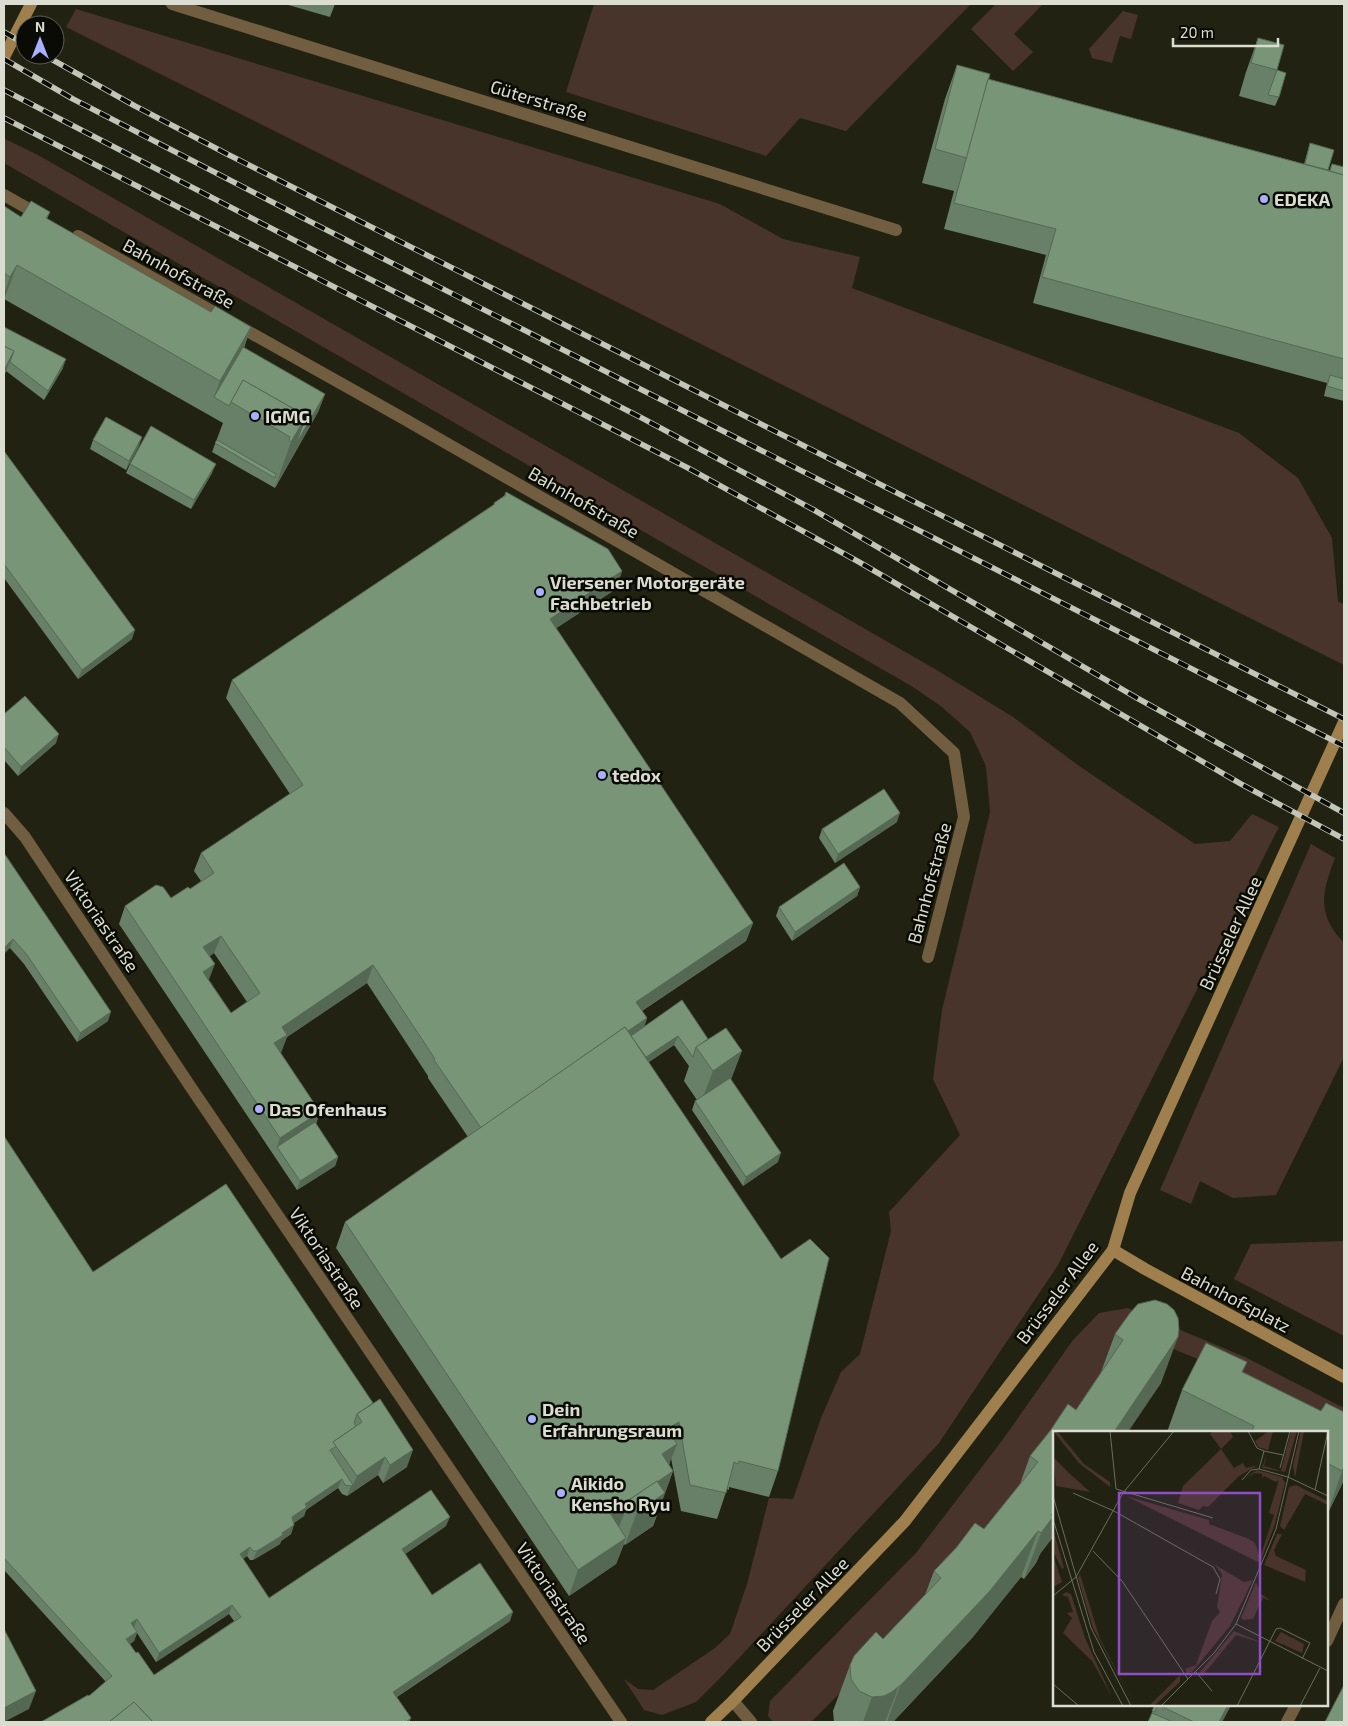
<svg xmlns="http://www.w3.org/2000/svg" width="1348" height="1726" font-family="'Exo 2',sans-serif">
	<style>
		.green { fill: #49342b }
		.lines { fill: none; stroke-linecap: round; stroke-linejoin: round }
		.street { stroke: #715d3f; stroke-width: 12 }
		.secondary { stroke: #9e7f4d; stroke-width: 12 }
		.rail-casing { stroke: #c3c5b8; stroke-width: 5.5 }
		.rail { stroke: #0b0b05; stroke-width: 4; stroke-dasharray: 11; stroke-linecap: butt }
		.wall { fill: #678067; fill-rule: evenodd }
		.shaded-wall { fill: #546854 }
		.building { fill: #789578; stroke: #546854; fill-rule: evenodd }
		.poi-dot { fill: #a9b0fc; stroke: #0b0b05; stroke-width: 2 }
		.labels { text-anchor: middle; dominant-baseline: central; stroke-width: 5; stroke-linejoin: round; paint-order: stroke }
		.street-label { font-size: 18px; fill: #dbddd1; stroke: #0b0b05 }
		.poi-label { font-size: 18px; font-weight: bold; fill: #dbddd1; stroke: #0b0b05; text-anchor: start }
		.inset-road { fill: none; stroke: #6b6d5e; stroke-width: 1 }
		.view { fill: #8e4fc3; fill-opacity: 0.15; stroke: #8e4fc3; stroke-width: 2.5 }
		.inset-edge { fill: none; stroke: #dbddd1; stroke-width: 2.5 }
	</style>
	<rect width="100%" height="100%" fill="#212211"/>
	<!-- green -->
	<g class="green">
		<path d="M594 4H971L846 131 800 118 766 156 566 92Z"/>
		<path d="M996 4H1043L1014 34 1033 52 1013 71 971 29Z"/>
		<path d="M76 9 720 204 783 239 860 257 852 288 1239 433 1298 478 1332 538 1338 602 1344 604V665L66 27Z"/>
		<path d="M1123 11 1138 15 1131 39 1120 36 1112 63 1092 58 1089 49Z"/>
		<path d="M5 139 38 155 935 669 1013 717 1082 768 1195 844 1230 841 1252 814 1279 827 1058 1265 939 1443 725 1673 696 1702 662 1715 644 1710 624 1679 638 1689 653 1690 715 1648 730 1634 747 1584 769 1498 793 1499 821 1418 841 1372 860 1354 891 1231 889 1212 960 1135 933 1079 942 1010 990 812 986 766 970 732 942 707 913 687 4 163V141Z"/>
		<path d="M1311 844 1335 858C1322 893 1316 913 1344 943V1057L1276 1195 1233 1198 1200 1181 1191 1204 1160 1190Z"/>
		<path d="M1344 1241V1336L1234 1279 1251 1244Z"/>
		<path d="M1128 1308 1245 1357 1344 1408V1432L1217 1367 1171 1348 1061 1432H1054V1442L921 1612 811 1722H773L768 1716 770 1701 916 1553 1001 1442 1073 1340 1099 1313Z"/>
	</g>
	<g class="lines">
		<!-- street -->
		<g class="street">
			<path d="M172 4 896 230"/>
			<path d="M4 195 41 216"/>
			<path d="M78 236 399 416 900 703 954 753 964 817 928 957"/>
			<path d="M4 813 25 837 190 1086 621 1722"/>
			<path d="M1327 1641 1344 1604"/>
			<path d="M733 1701 751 1722"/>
			<path d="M1287 1722 1296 1705"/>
		</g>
		<!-- secondary -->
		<g class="secondary">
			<path d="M4 57 31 4"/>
			<path d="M1113 1250 1145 1269 1344 1377"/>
			<path d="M711 1722 733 1701 905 1521 1113 1250 1130 1193 1344 722"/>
		</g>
		<defs>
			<g id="rail">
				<path d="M4 32 25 44"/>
				<path d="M44 55 135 106 227 154 1344 719"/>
				<path d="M4 59 73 99 307 220 1344 746"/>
				<path d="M4 90 348 268 640 417 814 510 1137 698 1344 813"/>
				<path d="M4 118 688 468 859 562 1241 784 1344 839"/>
			</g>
		</defs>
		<!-- rail casing -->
		<use href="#rail" class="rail-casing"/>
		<!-- rail -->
		<use href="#rail" class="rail"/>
	</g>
	<!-- wall -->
	<g class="wall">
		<path d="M285 4H335L330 17Z"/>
		<path d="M1258 38 1277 70 1279 97 1275 106 1239 96 1246 72Z"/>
		<path d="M957 65 988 79 1304 164 1310 143 1328 170 1329 171 1332 164 1344 167V401L1324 396 1327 383 1033 303 1046 255 944 229 954 191 922 183 945 99Z"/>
		<path d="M4 206 21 217 50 212 47 219 211 312 251 327 244 348 325 394 318 412 275 488 212 452 223 423 4 299V300Z"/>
		<path d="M4 327 63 368 44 400 6 371 4 376Z"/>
		<path d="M93 440 139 446 126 470 90 449Z"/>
		<path d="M4 451 132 639 78 679 4 578Z"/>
		<path d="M130 464 212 473 191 509 126 473Z"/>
		<path d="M505 494 622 571 616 589 556 628 753 923 746 941 642 1011 647 1018 644 1027 682 1000 731 1080 778 1162 743 1186 692 1110 695 1101 697 1100 684 1081 689 1066 674 1045 649 1062 778 1471 769 1497 729 1487V1490L727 1489 717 1519 681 1511 671 1458 669 1465 673 1471 653 1526 625 1545 624 1544 616 1564 569 1596 336 1248 345 1222 468 1137 428 1078V1076L367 983 287 1037 280 1053 320 1112 316 1124 338 1157 335 1166 297 1190 119 924 125 906 171 898 190 889 201 881 194 871 201 853 290 794 226 698 232 680 493 505 494 503 504 496ZM214 953 247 1002 231 1013 209 980 210 956Z"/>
		<path d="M4 714 56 743 18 776 4 760Z"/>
		<path d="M897 822 835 863 819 838 822 829Z"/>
		<path d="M4 853 108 1021 77 1042 24 964 10 948Z"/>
		<path d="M860 887 857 896 792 941 776 916 779 907Z"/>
		<path d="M4 1136 93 1272 226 1184 407 1467 383 1483 378 1475 347 1496 342 1494 338 1488 306 1510 304 1516 294 1523 291 1534 281 1541 280 1544 253 1560H250L247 1556 243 1559 269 1598 446 1526 405 1554 432 1595 510 1621 397 1697 411 1718 409 1722H41L89 1696 106 1682 4 1570ZM229 1614 234 1621 154 1675 136 1653 130 1644 134 1641 137 1633 156 1662Z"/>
		<path d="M1130 1313 1161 1383 1040 1554 1036 1563 1024 1579 1021 1577 972 1638 893 1722H834L833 1711 850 1665 883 1639 925 1595 934 1571 984 1529 1020 1484 1030 1456 1076 1410 1101 1372 1115 1334Z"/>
		<path d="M1243 1372 1321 1411 1344 1412V1480L1327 1515V1432H1167L1182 1390Z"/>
		<path d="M1155 1705H1231L1222 1722H1148Z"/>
	</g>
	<!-- shaded-wall -->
	<g class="shaded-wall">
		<path d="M17 265 4 300V294L10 277Z"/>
		<path d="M251 327 239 361 214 397 220 381Z"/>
		<path d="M14 351 4 376V370Z"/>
		<path d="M66 359 63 368 44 400 48 391Z"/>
		<path d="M325 394 318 412 275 488 291 442 306 416Z"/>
		<path d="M142 437 139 446 126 470 129 461Z"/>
		<path d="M216 464 212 473 191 509 194 500Z"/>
		<path d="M622 571 616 589 543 637 550 619Z"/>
		<path d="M135 630 132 639 78 679 82 670Z"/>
		<path d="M59 734 56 743 18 776 21 767Z"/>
		<path d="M900 813 897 822 835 863 838 854Z"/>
		<path d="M860 887 857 896 792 941 795 932Z"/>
		<path d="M753 923 746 941 629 1019 636 1002Z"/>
		<path d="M221 936 214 953 197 965 203 947Z"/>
		<path d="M13 939 10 948 4 954V948Z"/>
		<path d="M215 964 208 982 203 972Z"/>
		<path d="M373 965 367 983 287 1037 281 1053 267 1061 274 1043 282 1027Z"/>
		<path d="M111 1012 108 1021 77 1042 80 1033Z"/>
		<path d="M647 1018 641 1036 484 1132Z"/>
		<path d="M678 1036 674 1045 630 1075 633 1066Z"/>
		<path d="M742 1051 729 1085 700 1105 713 1071Z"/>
		<path d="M320 1112 313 1130 277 1147 280 1138Z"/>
		<path d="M781 1153 778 1162 743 1186 746 1177Z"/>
		<path d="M338 1157 335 1166 297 1190 300 1181Z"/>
		<path d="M1178 1337 1161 1383 1128 1432H1114Z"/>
		<path d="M679 1422 669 1448 667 1429Z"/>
		<path d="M677 1444 667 1470 662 1454Z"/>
		<path d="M413 1450 407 1467 383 1483 390 1465Z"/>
		<path d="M385 1457 378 1475 347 1496 351 1486 353 1485 357 1476Z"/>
		<path d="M1344 1467V1480L1327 1515 1342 1471Z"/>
		<path d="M673 1471 653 1526 625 1545 637 1512 629 1500Z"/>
		<path d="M342 1479 338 1488 306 1510 304 1516 289 1526 292 1517 305 1504Z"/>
		<path d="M629 1501 619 1527 600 1539 610 1513Z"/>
		<path d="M1054 1511V1536L1040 1554 1036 1563 1024 1579 1041 1533 1051 1515Z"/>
		<path d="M450 1517 446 1526 398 1559 402 1549Z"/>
		<path d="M294 1525 291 1534 281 1541 280 1544 253 1560 257 1551Z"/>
		<path d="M1038 1531 1021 1577 972 1638 893 1722H887L900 1686Z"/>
		<path d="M626 1538 616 1564 569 1596 578 1570Z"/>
		<path d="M250 1547 247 1556 237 1563 240 1554Z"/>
		<path d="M232 1605 229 1614 156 1662 159 1653Z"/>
		<path d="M513 1612 510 1621 390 1701 393 1692Z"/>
		<path d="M137 1619 134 1628 131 1623Z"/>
		<path d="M137 1632 134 1641 123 1648 126 1639Z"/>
		<path d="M899 1686 885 1722H863L872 1697Z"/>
		<path d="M36 1691 29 1709 4 1722V1708Z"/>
		<path d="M1228 1705H1231L1222 1722H1219Z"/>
	</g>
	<!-- building -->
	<g class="building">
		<path d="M1258 38 1284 45 1277 70 1251 63Z"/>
		<path d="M957 65 990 74 967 158 935 149Z"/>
		<path d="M1277 70 1286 73 1279 97 1268 95Z"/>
		<path d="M988 79 1344 175V359L1042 277 1056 229 954 203Z"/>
		<path d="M1310 143 1334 150 1328 170 1305 164Z"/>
		<path d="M1332 164 1344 167V175L1330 171Z"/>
		<path d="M31 201 50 212 46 218 211 312 215 306 251 327 220 381 17 265 10 277 4 273V206L21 217Z"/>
		<path d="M4 327 66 359 48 391 10 362 14 351 4 346Z"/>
		<path d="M4 346 14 351 4 370Z"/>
		<path d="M243 347 325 394 296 444 306 416 243 380 229 406 214 397Z"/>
		<path d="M1330 375 1344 379V391L1327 386Z"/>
		<path d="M243 380 306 416 291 442 289 440 290 437 231 402Z"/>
		<path d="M106 417 142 437 129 461 93 440Z"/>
		<path d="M151 426 216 464 194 500 130 464Z"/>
		<path d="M217 440 276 474 275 478 215 443Z"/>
		<path d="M4 451 135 630 82 670 4 564Z"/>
		<path d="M506 492 608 549 622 571 550 619 753 923 636 1002 647 1018 628 1031 625 1027 481 1128 434 1060 435 1059 373 965 282 1027 287 1035 274 1043 320 1112 280 1138 125 906 156 885 163 887 171 898 188 887 190 889 214 873 201 853 303 785 232 680 495 504 494 503 506 495 505 494ZM221 936 260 993 231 1013 203 972 215 964 203 947Z"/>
		<path d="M25 696 59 734 21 767 4 747V714Z"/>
		<path d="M884 789 900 813 838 854 822 829Z"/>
		<path d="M4 853 111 1012 80 1033 27 955 13 939 4 948Z"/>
		<path d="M844 863 860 887 795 932 779 907Z"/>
		<path d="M682 1000 708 1039 696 1047 693 1057 678 1036 646 1057 631 1036Z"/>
		<path d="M625 1027 781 1259 810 1239 829 1258 778 1471 739 1461 738 1464 734 1462 726 1493 690 1485 679 1422 667 1429 677 1444 662 1454 673 1471 657 1482V1481L610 1513 626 1538 578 1570 345 1222Z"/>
		<path d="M726 1028 742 1051 713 1071 696 1047Z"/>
		<path d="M730 1078 781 1153 746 1177 695 1101Z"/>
		<path d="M315 1122 338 1157 300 1181 277 1147Z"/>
		<path d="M4 1136 93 1272 226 1184 373 1403 357 1414 354 1423 356 1426 333 1442 337 1446 330 1450 353 1485 351 1486 345 1485 342 1479 305 1504 307 1507 292 1517 294 1525 282 1533 283 1535 257 1551H253L250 1547 240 1554 269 1598 431 1490 450 1517 402 1549 432 1595 480 1563 513 1612 393 1692 411 1718 406 1722H153L134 1702 109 1722H41L88 1695 89 1696 112 1676 4 1558ZM232 1605 241 1617 154 1675 138 1652 136 1653 126 1639 137 1632 131 1623 137 1619 159 1653Z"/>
		<path d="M1155 1300 1167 1304 1174 1310 1178 1318 1179 1329 1178 1337 1114 1432H1054V1511L1051 1515 1053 1517 1041 1533 1038 1531 989 1592 900 1686H899L892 1692 884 1696 872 1697 859 1691 851 1679 850 1665 854 1656 876 1632 883 1639 941 1578 934 1571 956 1548 975 1523 984 1529 1038 1462 1030 1456 1050 1431 1068 1404 1076 1410 1123 1340 1115 1334 1130 1313 1138 1304Z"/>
		<path d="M1206 1343 1247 1362 1242 1372 1321 1411 1326 1403 1344 1412V1467L1342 1471 1327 1463V1432H1255L1252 1431 1254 1426 1182 1390Z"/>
		<path d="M380 1399 413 1450 390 1465 385 1457 357 1476 333 1442 362 1422 357 1414Z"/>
		<path d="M657 1481 665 1493 637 1512 629 1500Z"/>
		<path d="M4 1629 36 1691 4 1708Z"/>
		<path d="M1344 1685V1722H1325Z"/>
		<path d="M134 1702 153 1722H109Z"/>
		<path d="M1155 1705H1157L1155 1712 1152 1711Z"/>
		<path d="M1159 1705H1228L1219 1722H1194Z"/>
		<path d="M1152 1713 1173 1722H1148Z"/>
	</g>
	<!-- markers -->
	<g class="poi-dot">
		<circle cx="1264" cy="199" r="5"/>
		<circle cx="255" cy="416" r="5"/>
		<circle cx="540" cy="592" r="5"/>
		<circle cx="602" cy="775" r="5"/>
		<circle cx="259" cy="1109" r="5"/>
		<circle cx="532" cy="1419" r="5"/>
		<circle cx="561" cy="1493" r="5"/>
	</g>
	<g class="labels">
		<!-- street labels -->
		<g class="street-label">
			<text transform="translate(539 100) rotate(17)">Güterstraße</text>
			<text transform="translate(179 273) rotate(29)">Bahnhofstraße</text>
			<text transform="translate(584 502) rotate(30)">Bahnhofstraße</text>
			<text transform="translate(929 883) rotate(-75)">Bahnhofstraße</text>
			<text transform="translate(102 921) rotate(56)">Viktoriastraße</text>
			<text transform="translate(1230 933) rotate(-65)">Brüsseler Allee</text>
			<text transform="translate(327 1258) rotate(56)">Viktoriastraße</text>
			<text transform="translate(1057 1292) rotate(-53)">Brüsseler Allee</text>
			<text transform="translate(1236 1299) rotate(28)">Bahnhofsplatz</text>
			<text transform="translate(554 1593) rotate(56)">Viktoriastraße</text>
			<text transform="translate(802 1604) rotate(-46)">Brüsseler Allee</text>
		</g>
		<!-- poi labels -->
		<g class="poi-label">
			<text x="1274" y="199">EDEKA</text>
			<text x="265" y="416">IGMG</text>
			<text x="550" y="582">Viersener Motorgeräte<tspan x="550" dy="21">Fachbetrieb</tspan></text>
			<text x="612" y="775">tedox</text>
			<text x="269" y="1109">Das Ofenhaus</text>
			<text x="542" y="1409">Dein<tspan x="542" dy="21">Erfahrungsraum</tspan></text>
			<text x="571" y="1483">Aikido<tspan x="571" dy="21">Kensho Ryu</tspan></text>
		</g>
	</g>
	<!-- overview -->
	<g transform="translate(1053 1431)">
		<rect width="275" height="275" fill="#212211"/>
		<path d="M0 0H4L31 33 57 51V56L26 32ZM160 0H177L180 6 168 18 181 37 190 32 193 37 205 34 186 45 155 76 150 75 146 79 125 72 130 55 168 18 157 3ZM216 0H220L215 19 205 16 202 10ZM238 0H244L232 41 209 37 214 22 211 35 228 40ZM248 0H251L242 47 240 34ZM0 26 15 41 37 61 3 55ZM204 39 229 46 232 52 222 93 207 132 73 65 156 89V93L196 108 202 112 207 126 221 84 216 82 226 49 223 51 211 45 209 47V43L202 42 192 47ZM243 54 275 70V74L252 63 231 99 227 95 236 56ZM67 77 191 151 200 149 177 195 139 241 134 242 132 238 143 234 159 190 167 181 164 176 169 143 162 134ZM0 97 11 137 9 138 0 120ZM224 103H229L221 119 223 125 253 139 252 151 211 134ZM0 124 9 151 0 156ZM27 143 47 208 82 275 40 197 25 147ZM203 151 208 163 218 170 210 167 200 188 191 189 188 187ZM13 161 18 163 32 207 59 266 39 230 10 202 19 187 14 182 20 181 15 166 9 164ZM181 200 212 213 183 204 149 245 147 241ZM228 201 251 213 249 222 222 210ZM127 244V251L101 275H96Z" fill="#49342b"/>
		<path class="inset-road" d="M57 0 63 58 160 87M195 0 204 17 211 20 206 38M211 20 230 24M227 37 237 0M189 49 198 39 206 38 235 46 275 65M262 59 275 0M20 62 61 80 160 136 167 148 163 163M0 65 38 197 78 275M0 88 41 221 70 275M40 120 69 150 135 248M0 165 23 146 70 62 121 0M183 193 275 240M143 241 159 260M0 253 26 275M108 275 161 222 183 193 223 98 246 0M184 275 223 198 227 197 257 212 249 228M247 275 267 237"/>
		<path class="view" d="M66 62H207V243H66Z"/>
		<rect width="275" height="275" class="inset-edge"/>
	</g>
	<!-- border -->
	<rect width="1348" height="1726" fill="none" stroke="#dbddd1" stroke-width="10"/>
	<!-- north arrow -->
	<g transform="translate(40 40)"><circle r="24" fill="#0b0b05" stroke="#5e5f57"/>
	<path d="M0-4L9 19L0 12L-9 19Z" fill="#a9b0fc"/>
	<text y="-8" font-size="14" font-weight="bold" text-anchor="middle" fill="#dbddd1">N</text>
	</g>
	<!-- scale -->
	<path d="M1173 38v8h105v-8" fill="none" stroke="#dbddd1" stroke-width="2.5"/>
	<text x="1180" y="38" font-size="15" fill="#dbddd1" stroke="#0b0b05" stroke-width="4" paint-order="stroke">20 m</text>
</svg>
